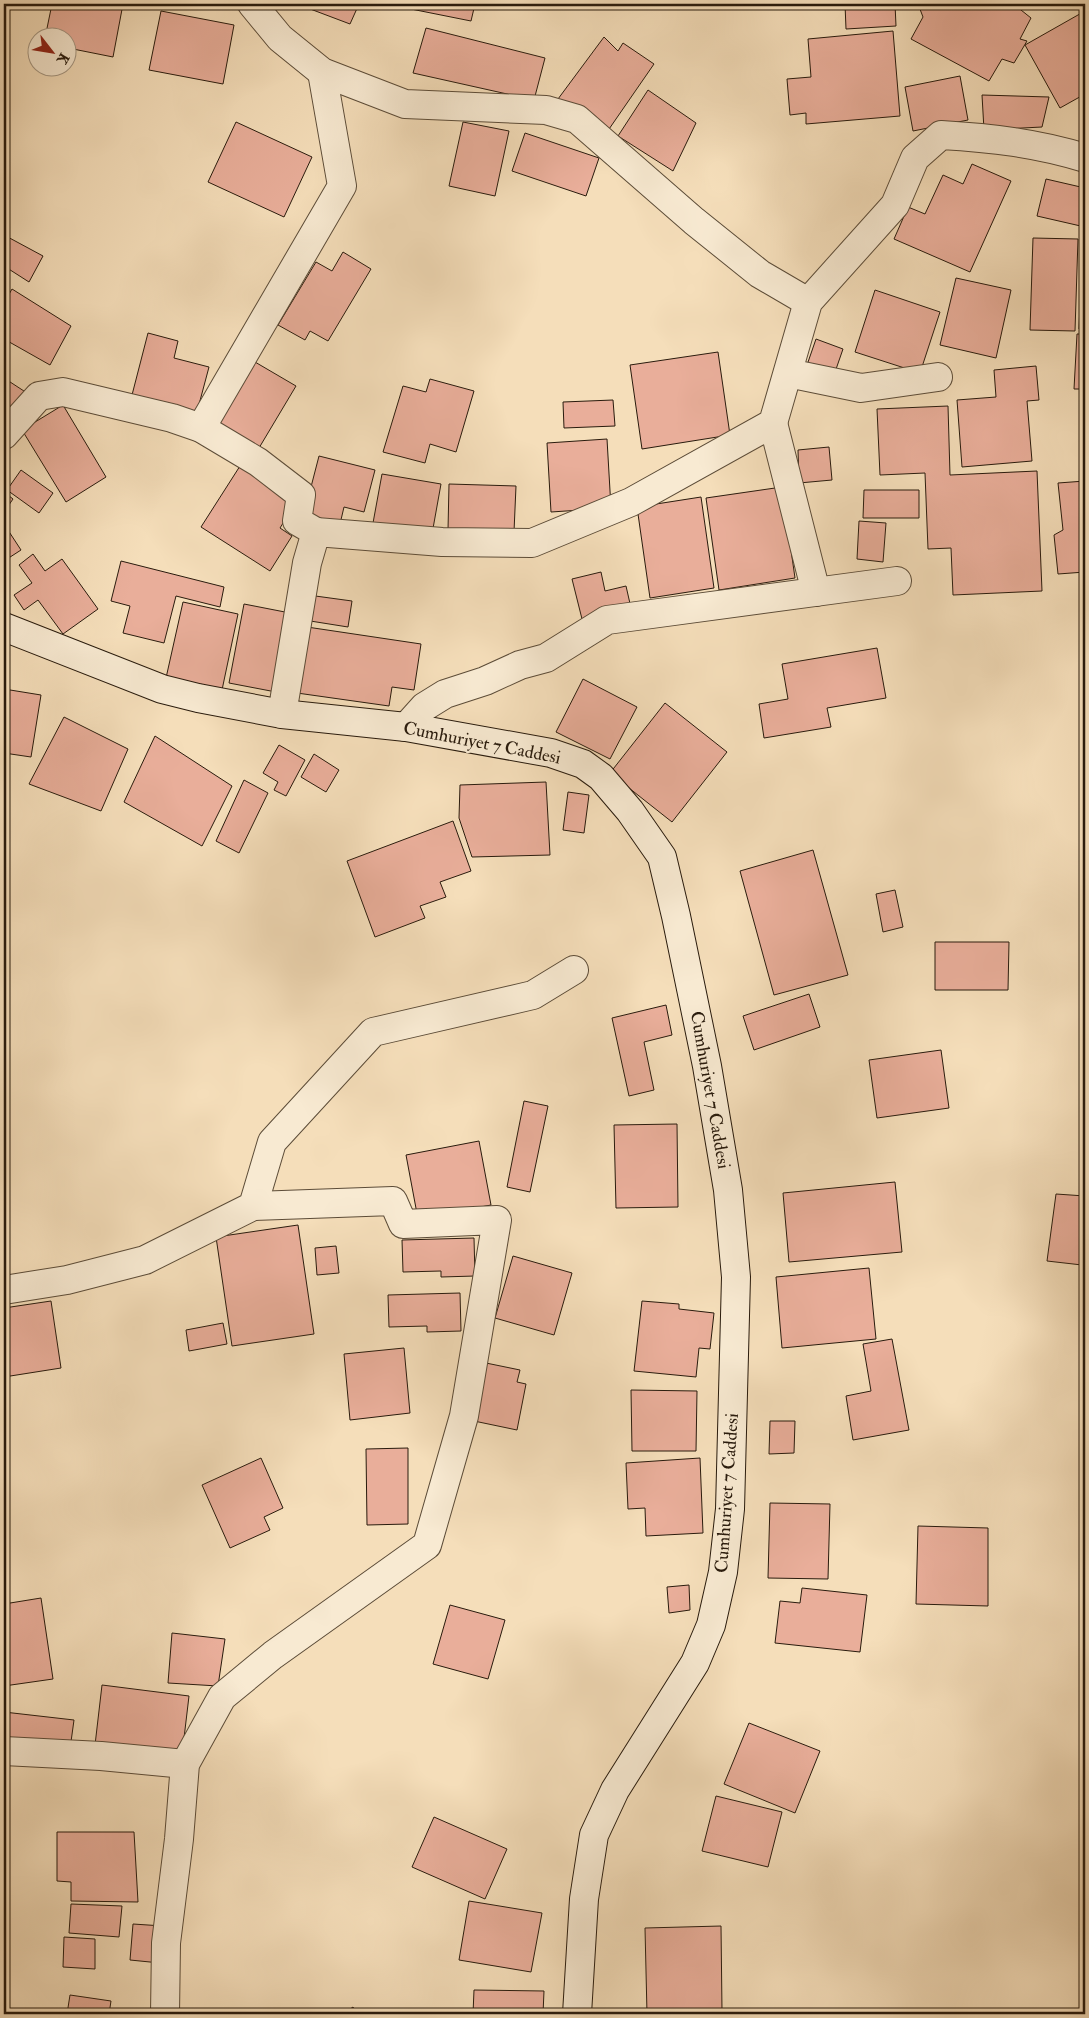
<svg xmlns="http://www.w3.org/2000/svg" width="1089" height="2018" font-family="'IM FELL Double Pica',serif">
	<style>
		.building { fill: #e9ae9a; stroke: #291b0d }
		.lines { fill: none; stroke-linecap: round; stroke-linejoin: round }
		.minor-casing { stroke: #5c4c38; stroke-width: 30 }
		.secondary-casing { stroke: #291b0d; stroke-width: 30 }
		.minor { stroke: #f8ead2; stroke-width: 28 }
		.secondary { stroke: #f8ead2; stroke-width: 28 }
		.labels { text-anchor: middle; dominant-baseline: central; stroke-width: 4.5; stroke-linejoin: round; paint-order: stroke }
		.street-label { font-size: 18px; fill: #291b0d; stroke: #f8ead2 }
	</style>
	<rect width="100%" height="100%" fill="#f5deba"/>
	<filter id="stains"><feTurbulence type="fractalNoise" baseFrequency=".004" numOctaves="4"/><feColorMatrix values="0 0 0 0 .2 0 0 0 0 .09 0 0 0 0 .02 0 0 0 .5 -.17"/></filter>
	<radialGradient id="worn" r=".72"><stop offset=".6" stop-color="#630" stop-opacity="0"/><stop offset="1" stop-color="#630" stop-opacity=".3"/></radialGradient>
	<!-- building -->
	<g class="building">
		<path d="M52 4H123L113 57 68 48V38H45Z"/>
		<path d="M297 4H359L350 24Z"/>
		<path d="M407 4H475L471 21 406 8Z"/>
		<path d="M845 4H895L896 26 846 29Z"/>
		<path d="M918 4H1018L1016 6 1031 18 1020 39 1027 41 1014 63 1002 59 989 81 911 39 923 17Z"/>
		<path d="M161 11 234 25 223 84 149 70Z"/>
		<path d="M1085 11V94L1060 108 1025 45Z"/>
		<path d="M426 28 545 58 534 100 413 73Z"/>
		<path d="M893 31 900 116 806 124V113L790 115 787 79 811 77 808 39Z"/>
		<path d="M604 37 618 51 623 43 654 64 607 132 558 99Z"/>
		<path d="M960 76 968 120 913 131 905 87Z"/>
		<path d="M648 90 696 123 673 171 618 136Z"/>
		<path d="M982 95 1049 97 1042 127 984 130Z"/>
		<path d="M236 122 312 157 284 217 208 182Z"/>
		<path d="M463 122 509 131 495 196 449 186Z"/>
		<path d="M525 133 599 158 586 196 512 171Z"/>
		<path d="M972 164 1011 181 970 272 894 239 908 207 925 214 943 175 963 184Z"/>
		<path d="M1046 179 1085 188V227L1037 216Z"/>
		<path d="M4 235 43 256 29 282 4 266Z"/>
		<path d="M1033 238 1078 239 1075 331 1030 330Z"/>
		<path d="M343 252 371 269 328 341 310 331 305 340 278 325 316 262 332 271Z"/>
		<path d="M1082 253H1085V329H1079Z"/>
		<path d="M956 278 1011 290 996 358 940 345Z"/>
		<path d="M12 289 71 326 50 365 4 339V303Z"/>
		<path d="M875 290 940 312 920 373 855 352Z"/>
		<path d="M148 333 178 341 174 358 209 367 197 412 132 395Z"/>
		<path d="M1077 334H1085V389H1074Z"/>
		<path d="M816 339 843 349 834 375 807 365Z"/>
		<path d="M718 352 730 435 642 449 630 365Z"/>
		<path d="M255 362 296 386 256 453 215 429Z"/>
		<path d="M1036 366 1039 400 1027 401 1032 461 962 467 957 400 996 397 994 370Z"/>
		<path d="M4 378 27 393 4 427Z"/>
		<path d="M430 379 474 391 456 452 430 444 425 463 383 452 403 386 426 392Z"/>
		<path d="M613 400 615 426 564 428 563 402Z"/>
		<path d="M63 405 106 477 66 502 22 430Z"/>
		<path d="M948 406 950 475 1037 471 1042 591 953 595 951 548 928 549 925 473 880 475 877 409Z"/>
		<path d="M607 439 611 508 551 512 547 443Z"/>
		<path d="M829 447 832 480 799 483 798 450Z"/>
		<path d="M319 456 375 470 364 512 344 507 340 524 304 514Z"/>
		<path d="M240 466 296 502 280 528 292 536 270 571 201 527Z"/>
		<path d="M21 470 53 493 39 513 7 490Z"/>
		<path d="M382 474 441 484 432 534 373 523Z"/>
		<path d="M1085 481V572L1058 574 1054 535 1063 530 1058 483Z"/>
		<path d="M449 484 516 486 514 532 448 530Z"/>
		<path d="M782 487 795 578 719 590 706 498Z"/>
		<path d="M864 490H919V518H863Z"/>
		<path d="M4 492 13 499 4 512Z"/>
		<path d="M701 497 714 588 650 598 637 507Z"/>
		<path d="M859 521 886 523 883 562 857 559Z"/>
		<path d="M4 524 21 550 4 561Z"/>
		<path d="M33 554 45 571 62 559 98 609 63 634 38 600 24 610 14 595 32 583 19 565Z"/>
		<path d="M121 561 224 587 220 607 176 596 164 643 123 633 130 606 111 601Z"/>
		<path d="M601 572 605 591 626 586 631 608 582 619 572 579Z"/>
		<path d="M308 595 352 601 348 627 304 620Z"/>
		<path d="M183 602 238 614 222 690 166 678Z"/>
		<path d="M244 604 290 613 276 692 229 683Z"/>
		<path d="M307 627 421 644 414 690 392 687 389 706 297 693Z"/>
		<path d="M877 648 886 698 827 708 831 727 764 738 759 704 788 699 782 664Z"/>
		<path d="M583 679 637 707 610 759 556 732Z"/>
		<path d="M4 689 41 695 31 757 4 753Z"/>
		<path d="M665 703 727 752 672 822 610 773Z"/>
		<path d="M64 717 128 749 101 811 29 784Z"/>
		<path d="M155 736 232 786 202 846 124 802Z"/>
		<path d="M279 745 305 760 286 796 274 790 278 782 263 773Z"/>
		<path d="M314 754 339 770 326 792 301 777Z"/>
		<path d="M244 780 268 793 239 853 216 841Z"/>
		<path d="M546 782 550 855 472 857 459 818 460 785Z"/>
		<path d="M568 792 589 795 584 833 563 830Z"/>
		<path d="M453 821 471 871 440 882 446 897 420 906 425 918 375 937 347 861Z"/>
		<path d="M813 850 848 975 774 995 740 871Z"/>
		<path d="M895 890 903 927 883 932 876 894Z"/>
		<path d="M935 942H1009L1008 990H935Z"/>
		<path d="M809 994 820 1027 754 1050 743 1016Z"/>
		<path d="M666 1005 672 1035 644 1042 654 1090 629 1096 612 1018Z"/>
		<path d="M941 1050 949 1108 877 1118 869 1060Z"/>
		<path d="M524 1101 548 1106 530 1192 507 1187Z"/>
		<path d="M677 1124 678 1207 616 1208 614 1125Z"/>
		<path d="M479 1141 491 1205 418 1219 406 1155Z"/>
		<path d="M895 1182 902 1252 789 1262 783 1193Z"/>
		<path d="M1056 1194 1085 1196V1230L1082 1265 1047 1261Z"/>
		<path d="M298 1225 314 1334 232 1346 216 1237Z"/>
		<path d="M474 1238 475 1276 441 1277V1271L403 1272 402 1240Z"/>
		<path d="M336 1246 339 1273 317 1275 315 1248Z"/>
		<path d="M513 1256 572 1273 554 1335 495 1318Z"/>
		<path d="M869 1268 876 1339 782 1348 776 1277Z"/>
		<path d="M460 1293 461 1331 427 1332V1326L389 1327 388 1295Z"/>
		<path d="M51 1301 61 1368 4 1377V1308Z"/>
		<path d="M642 1301 679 1304V1309L714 1313 710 1349 699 1348 696 1377 634 1371Z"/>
		<path d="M223 1323 227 1344 189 1351 186 1330Z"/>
		<path d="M892 1339 909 1430 853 1440 846 1396 871 1391 863 1344Z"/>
		<path d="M404 1348 410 1413 350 1420 344 1354Z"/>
		<path d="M486 1363 520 1370 517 1382 526 1384 517 1430 474 1421Z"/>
		<path d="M631 1390 697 1391 696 1451H632Z"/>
		<path d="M770 1421H795L794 1453 769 1454Z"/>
		<path d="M408 1448V1524L367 1525 366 1449Z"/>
		<path d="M261 1458 283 1508 264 1517 270 1530 230 1548 202 1485Z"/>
		<path d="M700 1458 703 1533 646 1536 645 1508 628 1509 626 1463Z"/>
		<path d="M770 1503 830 1504 828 1579 768 1578Z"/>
		<path d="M918 1526 988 1528V1606L916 1604Z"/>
		<path d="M689 1585 690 1610 669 1613 667 1587Z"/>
		<path d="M802 1588 867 1595 860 1652 775 1643 780 1601 800 1603Z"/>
		<path d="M41 1598 53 1679 4 1686V1604Z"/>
		<path d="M450 1605 505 1620 488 1679 433 1664Z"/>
		<path d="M172 1633 225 1639 218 1686 168 1683Z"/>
		<path d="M102 1685 189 1696 182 1755 95 1745Z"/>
		<path d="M4 1712 74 1720 70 1749 4 1741Z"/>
		<path d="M749 1723 820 1751 795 1813 724 1784Z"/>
		<path d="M716 1796 782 1812 768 1867 702 1851Z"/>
		<path d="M434 1817 507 1849 485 1899 412 1867Z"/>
		<path d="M57 1832H134L138 1902 71 1901V1882L57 1881Z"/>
		<path d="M469 1901 542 1913 531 1972 459 1960Z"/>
		<path d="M71 1904 122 1906 119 1937 69 1933Z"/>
		<path d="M133 1924 163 1926 160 1963 130 1960Z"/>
		<path d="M721 1926 722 2011 647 2014 645 1928Z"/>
		<path d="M64 1937 95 1939V1969L63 1967Z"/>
		<path d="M474 1990 544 1991 543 2014H473Z"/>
		<path d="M70 1995 111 2001 109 2014H67Z"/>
		<path d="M353 2007 357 2014H343Z"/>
		<path d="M997 2009 998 2014H973Z"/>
	</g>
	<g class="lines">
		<defs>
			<g id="minor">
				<path d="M252 4 280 38 322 72 405 104 546 110 577 119 694 221 760 274 808 302"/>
				<path d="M788 373 861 388 938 377"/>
				<path d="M773 423 816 592"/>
				<path d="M201 428 342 186 322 72"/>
				<path d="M4 435 39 396 63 392 172 418 201 428 258 462 301 495 297 521 316 532"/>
				<path d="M282 714 307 563 316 532 442 542 532 543 631 502 773 423 808 302 895 205 915 158 941 135C991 138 1037 143 1085 158"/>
				<path d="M406 727 424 707 445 694 485 681 520 665 546 658 607 620 897 581"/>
				<path d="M4 1290 67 1280 145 1260 253 1206 272 1142 373 1032 533 995 574 970"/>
				<path d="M4 1751 101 1756 185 1764"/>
				<path d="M165 2014 166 1943 179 1839 185 1764 222 1697 273 1655 427 1545 464 1416 497 1220 403 1224 393 1201 253 1206"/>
			</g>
			<path id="secondary" d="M4 627 162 689 198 698 282 714 406 727 551 753 583 764 601 777 630 811 662 857 676 916 707 1066 728 1190 736 1277 730 1509 723 1572 711 1625 695 1663 615 1790 594 1835 584 1899 577 2014"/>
		</defs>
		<!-- minor casing -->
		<use href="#minor" class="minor-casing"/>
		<!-- secondary casing -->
		<use href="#secondary" class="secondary-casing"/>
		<!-- minor -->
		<use href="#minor" class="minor"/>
		<!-- secondary -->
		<use href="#secondary" class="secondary"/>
	</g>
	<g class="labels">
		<!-- street labels -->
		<g class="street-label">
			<text transform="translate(482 743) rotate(11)">Cumhuriyet 7 Caddesi</text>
			<text transform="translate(710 1090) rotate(80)">Cumhuriyet 7 Caddesi</text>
			<text transform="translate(727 1493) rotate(-86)">Cumhuriyet 7 Caddesi</text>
		</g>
	</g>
	<!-- margin -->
	<rect width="1089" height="2018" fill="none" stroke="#f5deba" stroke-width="20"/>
	<rect x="5" y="5" width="1079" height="2008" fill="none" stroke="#291b0d" stroke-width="2.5"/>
	<rect x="10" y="10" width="1069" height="1998" fill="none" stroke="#291b0d"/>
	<!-- north arrow -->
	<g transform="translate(52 52) rotate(121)"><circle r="24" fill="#f8ead2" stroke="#a59783"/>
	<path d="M0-4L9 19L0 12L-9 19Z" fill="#8f2418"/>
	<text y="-8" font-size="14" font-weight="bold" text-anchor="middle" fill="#291b0d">K</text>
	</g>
	<rect width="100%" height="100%" filter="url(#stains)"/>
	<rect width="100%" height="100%" fill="url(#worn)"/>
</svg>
